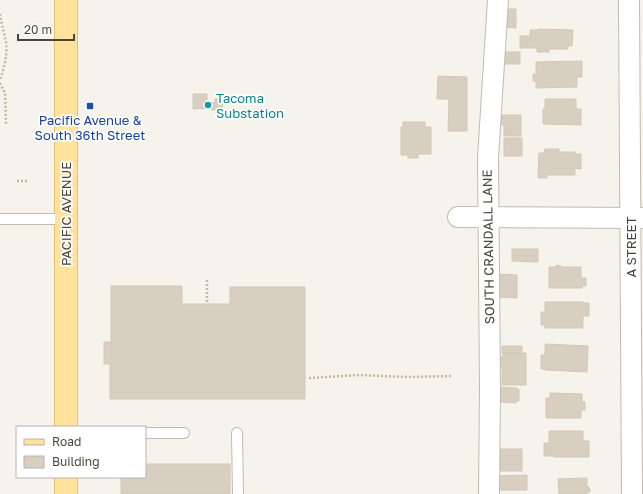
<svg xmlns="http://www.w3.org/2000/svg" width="643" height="494" font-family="'Golos Text',sans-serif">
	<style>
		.building { fill: #d8cfc1; stroke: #d3c7b4 }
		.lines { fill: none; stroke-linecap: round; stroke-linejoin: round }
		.service-casing { stroke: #c2bbae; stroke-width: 12 }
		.minor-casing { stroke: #c2bbae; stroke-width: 22 }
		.primary-casing { stroke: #e6c16a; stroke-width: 24 }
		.path { stroke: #c4b79f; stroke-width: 2.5; stroke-dasharray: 2 2; stroke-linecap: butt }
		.service { stroke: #fff; stroke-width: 10 }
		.minor { stroke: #fff; stroke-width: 20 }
		.primary { stroke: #ffe39c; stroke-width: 22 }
		.culture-dot { fill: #0f9aa8; stroke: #fff; stroke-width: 1.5 }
		.transit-dot { fill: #1a4fb4; stroke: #fff; stroke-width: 1.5 }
		.labels { text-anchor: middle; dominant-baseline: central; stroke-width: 3.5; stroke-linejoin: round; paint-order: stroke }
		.culture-label { font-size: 13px; fill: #0d838f; stroke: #fff; text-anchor: start }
		.transit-label { font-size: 13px; fill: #164399; stroke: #fff }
		.street-label { font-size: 13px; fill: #4b4439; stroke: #fff }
	</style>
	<rect width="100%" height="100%" fill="#f6f3ec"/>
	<!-- building -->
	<g class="building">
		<path d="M502 9H516V28L501 27Z"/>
		<path d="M538 29 573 30 572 46H568V49H549V52H537V48H520V36H530V30H538Z"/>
		<rect x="503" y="52" width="17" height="12"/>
		<path d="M582 61V77H577V87L536 88V81H533V74H536V62Z"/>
		<path d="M438 76 467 77V131H448L449 99H437Z"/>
		<path d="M193 94H207V102L215 103V99H223L222 110 221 109V112H217V110H212V108L193 109Z"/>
		<path d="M545 99H576V109H581V125L543 124V109H545Z"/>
		<path d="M503 115H521V136H504V125H500V116Z"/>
		<path d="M403 122H425V127H431V154H418V158H408V155H401V127H403Z"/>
		<rect x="504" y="138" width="18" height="18"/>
		<path d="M545 149H559V152H575V154H581V169L575 168V175H547V178H538L539 153H544Z"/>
		<path d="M512 249H538V262L512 261Z"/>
		<path d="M556 265 561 266V267H581V278H586V286H582V288H549V267H556Z"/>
		<path d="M497 274 517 275V298L497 297Z"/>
		<path d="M111 286H182V304H230V287H305V399H110V364H104V342H111Z"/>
		<path d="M545 302H583V303H589V316H583V328H545V325H541V312H545Z"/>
		<path d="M545 344 588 346 587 372 545 370V369H541V355H545Z"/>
		<path d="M502 346H522V352L502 353Z"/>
		<path d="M503 353H526V385H502V366H498V357H503Z"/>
		<path d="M500 387 517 388V389H519V401H516V403L500 402Z"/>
		<path d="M550 393 582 394V402H585V410H581V418H546V398H550Z"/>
		<path d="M549 431H583V441H589V457H554V456H544V443H549Z"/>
		<rect x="500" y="449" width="22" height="22"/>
		<path d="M145 464H230V494H121V477H145Z"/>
		<path d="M527 475V490H498V476Z"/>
		<path d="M587 478V487H589L590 492H587V494H559L558 479Z"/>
	</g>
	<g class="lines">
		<defs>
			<g id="service">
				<path d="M0 219H66"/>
				<path d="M145 433H184"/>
				<path d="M237 433 238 494"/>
			</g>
			<g id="minor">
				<path d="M629 0 632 494"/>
				<path d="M458 217 643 218"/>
				<path d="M489 494 490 387 488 158 498 0"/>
			</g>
			<g id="primary">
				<path d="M66 0V427"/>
				<path d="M66 494V477"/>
			</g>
		</defs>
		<!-- service casing -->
		<use href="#service" class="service-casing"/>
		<!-- minor casing -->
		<use href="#minor" class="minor-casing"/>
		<!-- primary casing -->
		<use href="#primary" class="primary-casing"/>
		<!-- path -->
		<g class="path">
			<path d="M0 14C1 23 4 32 6 42 8 54 4 68 0 80"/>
			<path d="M0 83 5 93 6 124"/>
			<path d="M17 181H28"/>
			<path d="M207 280V304"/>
			<path d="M309 378 358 375 408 377 451 376"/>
		</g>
		<!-- service -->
		<use href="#service" class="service"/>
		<!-- minor -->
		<use href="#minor" class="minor"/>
		<!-- primary -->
		<use href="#primary" class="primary"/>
	</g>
	<!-- markers -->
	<circle class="culture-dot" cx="208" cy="105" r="4"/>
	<rect class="transit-dot" x="86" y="102" width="8" height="8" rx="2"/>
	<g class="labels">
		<!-- culture labels -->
		<g class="culture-label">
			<text x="216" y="98">Tacoma<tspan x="216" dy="15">Substation</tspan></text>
		</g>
		<!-- transit labels -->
		<g class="transit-label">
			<text x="90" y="120">Pacific Avenue &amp;<tspan x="90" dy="15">South 36th Street</tspan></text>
		</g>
		<!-- street labels -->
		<g class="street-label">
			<text transform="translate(66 214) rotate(-90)">PACIFIC AVENUE</text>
			<text transform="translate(488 247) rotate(-91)">SOUTH CRANDALL LANE</text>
			<text transform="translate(631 247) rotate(-90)">A STREET</text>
		</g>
	</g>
	<!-- legend -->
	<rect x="16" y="426" width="130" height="52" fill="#ffffff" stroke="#b7b4b0"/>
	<rect x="24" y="439" width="20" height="6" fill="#ffe39c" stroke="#b7b4b0"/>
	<text x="52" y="446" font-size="12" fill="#4b4439">Road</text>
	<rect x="24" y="456" width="20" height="12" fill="#d8cfc1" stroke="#b7b4b0"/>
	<text x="52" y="466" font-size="12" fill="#4b4439">Building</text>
	<!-- scale -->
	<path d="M18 34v6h56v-6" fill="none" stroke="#4b4439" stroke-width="2"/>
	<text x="24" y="34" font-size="12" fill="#4b4439" stroke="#ffffff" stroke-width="3" paint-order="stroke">20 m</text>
</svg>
